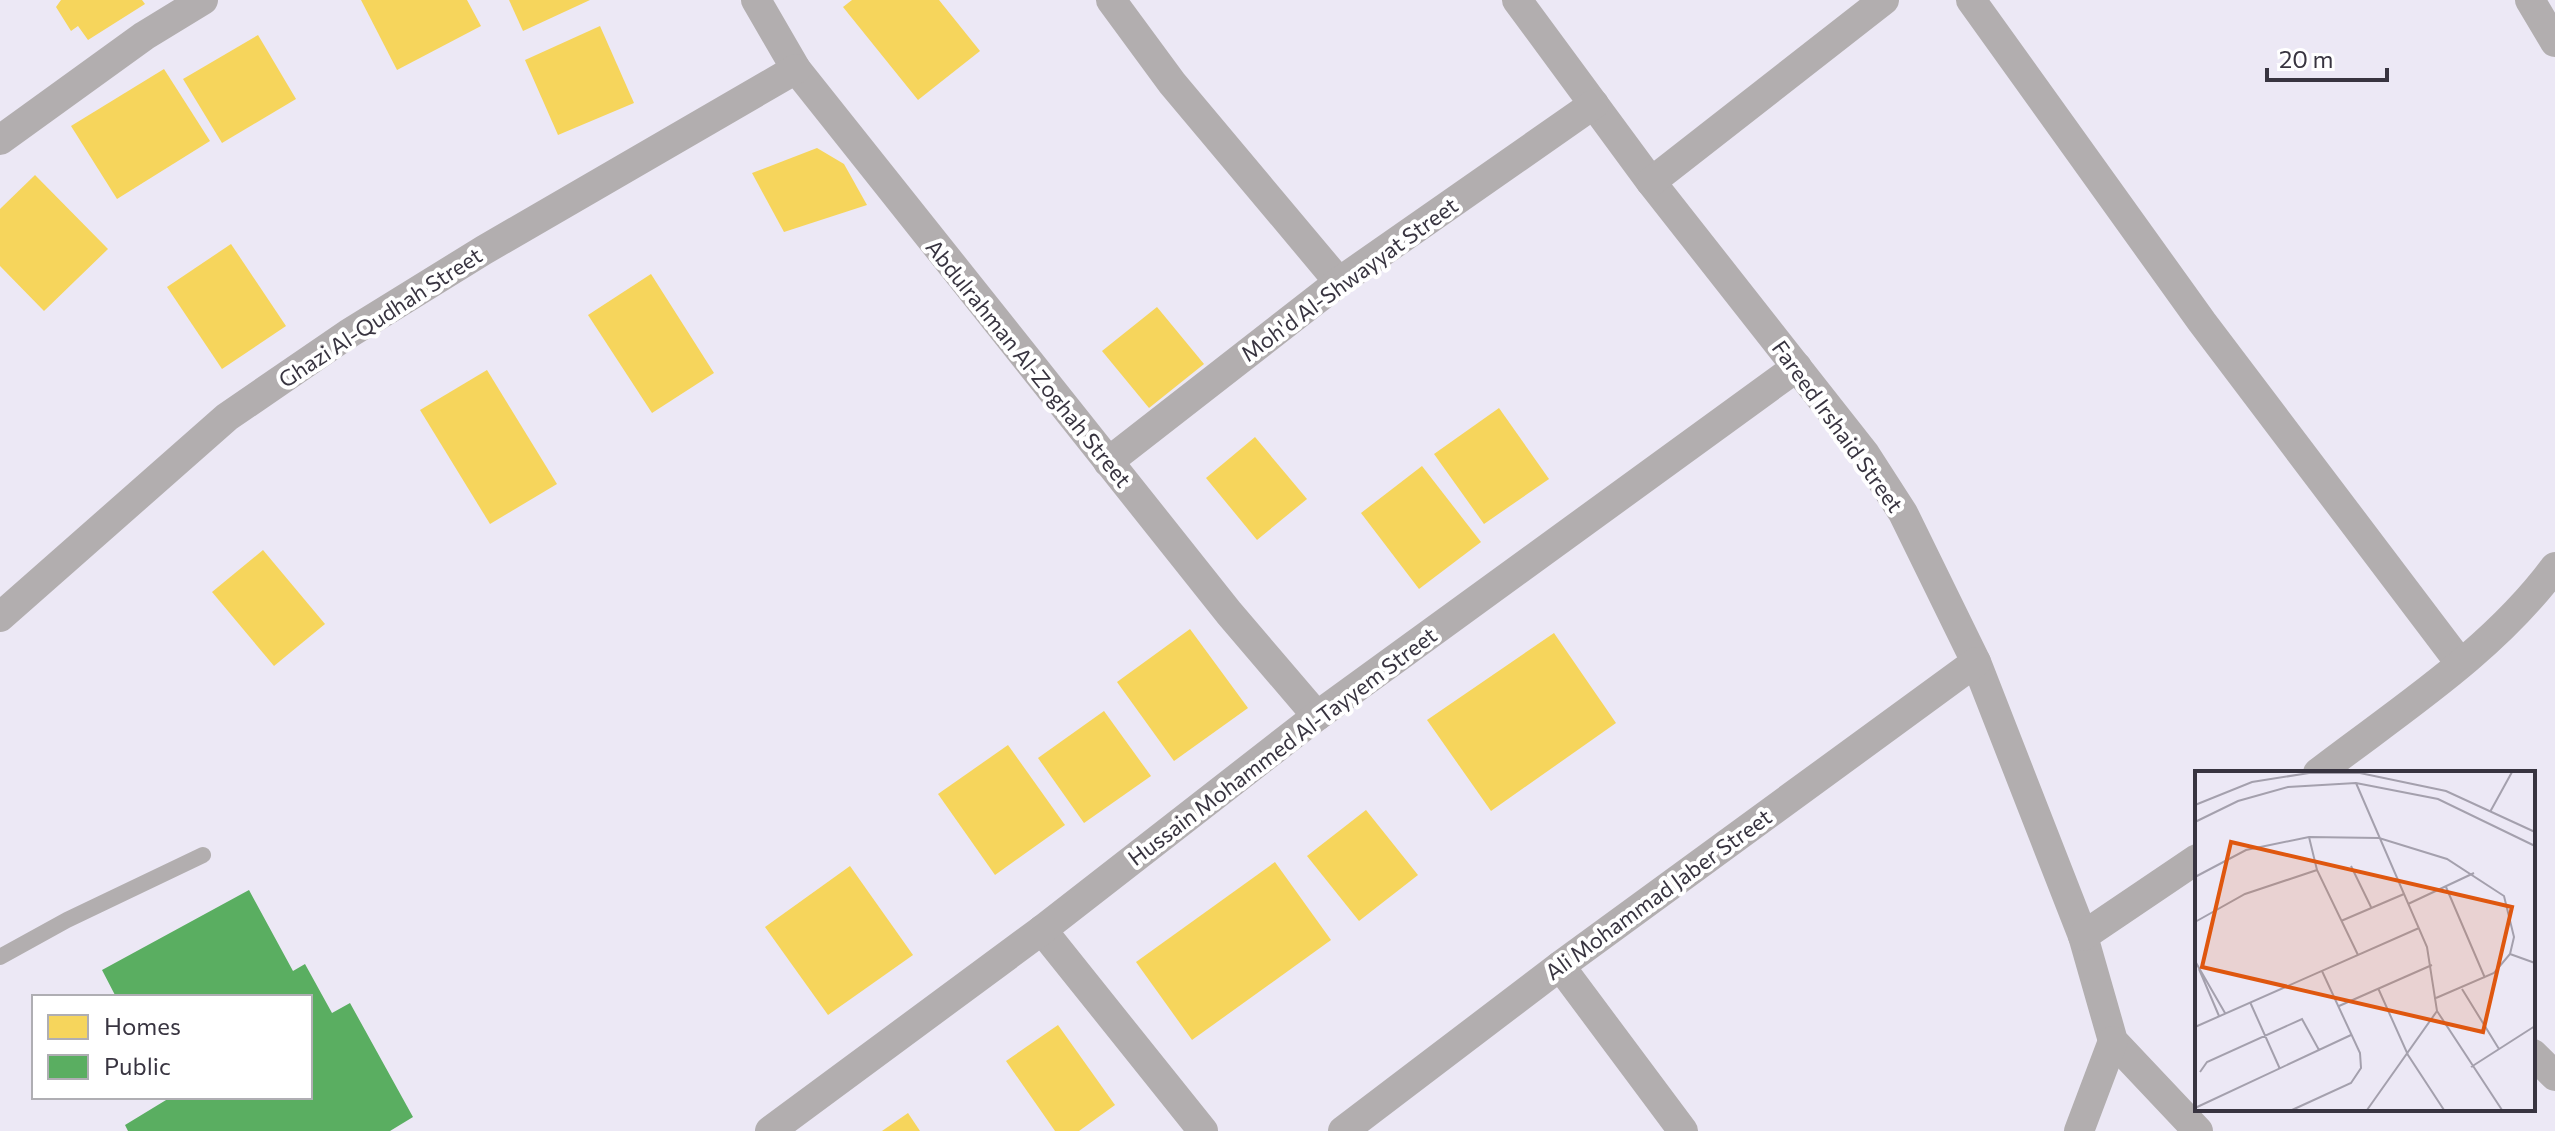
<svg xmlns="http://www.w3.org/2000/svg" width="2555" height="1131" font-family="Commissioner,sans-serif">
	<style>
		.homes { fill: #f6d55c }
		.public { fill: #5aae61 }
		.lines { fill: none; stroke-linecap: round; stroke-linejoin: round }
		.lane { stroke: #b2aeaf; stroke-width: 16 }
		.street { stroke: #b2aeaf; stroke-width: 30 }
		.labels { text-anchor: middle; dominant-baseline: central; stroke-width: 8; stroke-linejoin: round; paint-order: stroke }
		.street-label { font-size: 22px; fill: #383440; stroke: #fff }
		.inset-road { fill: none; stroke: #a4a0ad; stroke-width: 2 }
		.view { fill: #df570f; fill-opacity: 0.15; stroke: #df570f; stroke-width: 4 }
		.inset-edge { fill: none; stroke: #383440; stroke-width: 4 }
	</style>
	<rect width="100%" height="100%" fill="#ece8f5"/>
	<!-- homes -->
	<g class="homes">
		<path d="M61 0H142L145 4 88 40 78 26 71 31 56 7Z"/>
		<path d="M361 0H467L481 26 397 70Z"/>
		<path d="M509 0H590L523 31Z"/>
		<path d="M852 0H939L980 51 918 100 843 7Z"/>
		<path d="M600 26 634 103 558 135 525 60Z"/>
		<path d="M258 35 296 99 222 143 183 79Z"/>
		<path d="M164 69 210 141 117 199 71 126Z"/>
		<path d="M817 148 844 164 867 205 784 232 752 173Z"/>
		<path d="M35 175 108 249 44 311 0 266V209Z"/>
		<path d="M231 244 286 326 222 369 167 287Z"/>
		<path d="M651 274 714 373 652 413 588 315Z"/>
		<path d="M1157 307 1204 364 1149 408 1102 351Z"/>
		<path d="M487 370 557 484 490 524 420 410Z"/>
		<path d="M1499 408 1549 479 1484 524 1434 454Z"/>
		<path d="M1255 437 1307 499 1257 540 1206 478Z"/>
		<path d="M1422 466 1481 542 1419 589 1361 513Z"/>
		<path d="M263 550 325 624 274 666 212 592Z"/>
		<path d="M1190 629 1248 708 1174 761 1117 682Z"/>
		<path d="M1554 633 1616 723 1491 811 1427 720Z"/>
		<path d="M1104 711 1151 776 1084 823 1038 758Z"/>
		<path d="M1008 745 1065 825 995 875 938 794Z"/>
		<path d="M1366 810 1418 875 1359 921 1307 856Z"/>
		<path d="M1275 862 1331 940 1192 1040 1136 962Z"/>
		<path d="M850 866 913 955 828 1015 765 927Z"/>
		<path d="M1058 1025 1115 1105 1079 1131H1055L1006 1061Z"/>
		<path d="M908 1113 920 1131H882Z"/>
	</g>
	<!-- public -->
	<path class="public" d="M249 890 293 971 305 964 332 1013 350 1003 413 1117 390 1131H128L125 1125 171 1097H310V997H116L102 970Z"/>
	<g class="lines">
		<!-- lane -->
		<path class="lane" d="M0 957 67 920 203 855"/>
		<!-- street -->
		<g class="street">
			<path d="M756 0 796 69 1229 613 1317 716"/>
			<path d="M1111 0 1172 83 1339 282"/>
			<path d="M1517 0 1651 182 1865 454 1903 513 1976 662 2083 936 2113 1041 2198 1131"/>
			<path d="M1971 0 2202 322 2460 663"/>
			<path d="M2530 0 2555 42"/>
			<path d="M0 140 144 36 203 0"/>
			<path d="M1651 182 1884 0"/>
			<path d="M1108 462 1339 282 1594 104"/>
			<path d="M0 617 227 417 348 334 484 250 796 69"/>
			<path d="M2318 773C2400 710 2493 651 2555 567"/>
			<path d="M1042 930 1203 1131"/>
			<path d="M2083 936 2197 859"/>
			<path d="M1560 966 1683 1131"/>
			<path d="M2533 1054 2555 1076"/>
			<path d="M770 1131 1042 930 1317 716 1797 367"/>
			<path d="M1343 1131 1560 966 1976 662"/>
			<path d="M2079 1131 2113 1041"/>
		</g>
	</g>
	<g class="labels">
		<!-- street labels -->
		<g class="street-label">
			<text transform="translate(1349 279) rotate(-36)">Moh'd Al-Shwayyat Street</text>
			<text transform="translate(380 317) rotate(-33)">Ghazi Al-Qudhah Street</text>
			<text transform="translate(1029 363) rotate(51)">Abdulrahman Al-Zoghah Street</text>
			<text transform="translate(1838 426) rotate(54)">Fareed Irshaid Street</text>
			<text transform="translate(1282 746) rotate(-37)">Hussain Mohammed Al-Tayyem Street</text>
			<text transform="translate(1658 894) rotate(-36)">Ali Mohammad Jaber Street</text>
		</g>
	</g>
	<!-- overview -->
	<g transform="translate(2195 771)">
		<rect width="340" height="340" fill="#ece8f5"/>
		<path class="inset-road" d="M161 12 232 176 242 240 307 339M0 34 57 11 114 2H165L251 20 340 61M295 41 317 1M0 51 43 30 93 16 161 12 243 28 340 75M114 66 122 99 163 184M156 95 176 136M0 106 51 79 114 66 184 67 252 88 309 125 319 166 315 183 299 202 241 227M251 116 290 207M213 133 279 102M146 150 209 123M0 151 50 123 122 99M315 183 340 192M0 190 30 242M4 198 24 245M183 217 213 284 249 339M267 218 304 278M55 231 85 298M144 235 237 194M0 256 224 157M276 296 340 255M5 301 12 291 107 248 124 279M0 337 156 264M97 339 156 312 166 297 165 282 127 200M172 339 242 240"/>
		<path class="view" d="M36 71 317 136 288 261 7 196Z"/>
		<rect width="340" height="340" class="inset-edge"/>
	</g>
	<!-- legend -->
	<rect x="32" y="995" width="280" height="104" fill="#ffffff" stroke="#afaeb3" stroke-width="2"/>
	<rect x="48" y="1015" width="40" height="24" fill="#f6d55c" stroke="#afaeb3" stroke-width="2"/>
	<text x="104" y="1035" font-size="24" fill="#383440">Homes</text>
	<rect x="48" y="1055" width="40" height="24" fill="#5aae61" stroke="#afaeb3" stroke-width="2"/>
	<text x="104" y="1075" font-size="24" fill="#383440">Public</text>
	<!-- scale -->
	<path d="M2267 68v12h120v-12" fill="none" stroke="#383440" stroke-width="4"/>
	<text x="2279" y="68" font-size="24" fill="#383440" stroke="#ffffff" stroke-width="6" paint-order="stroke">20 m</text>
</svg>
